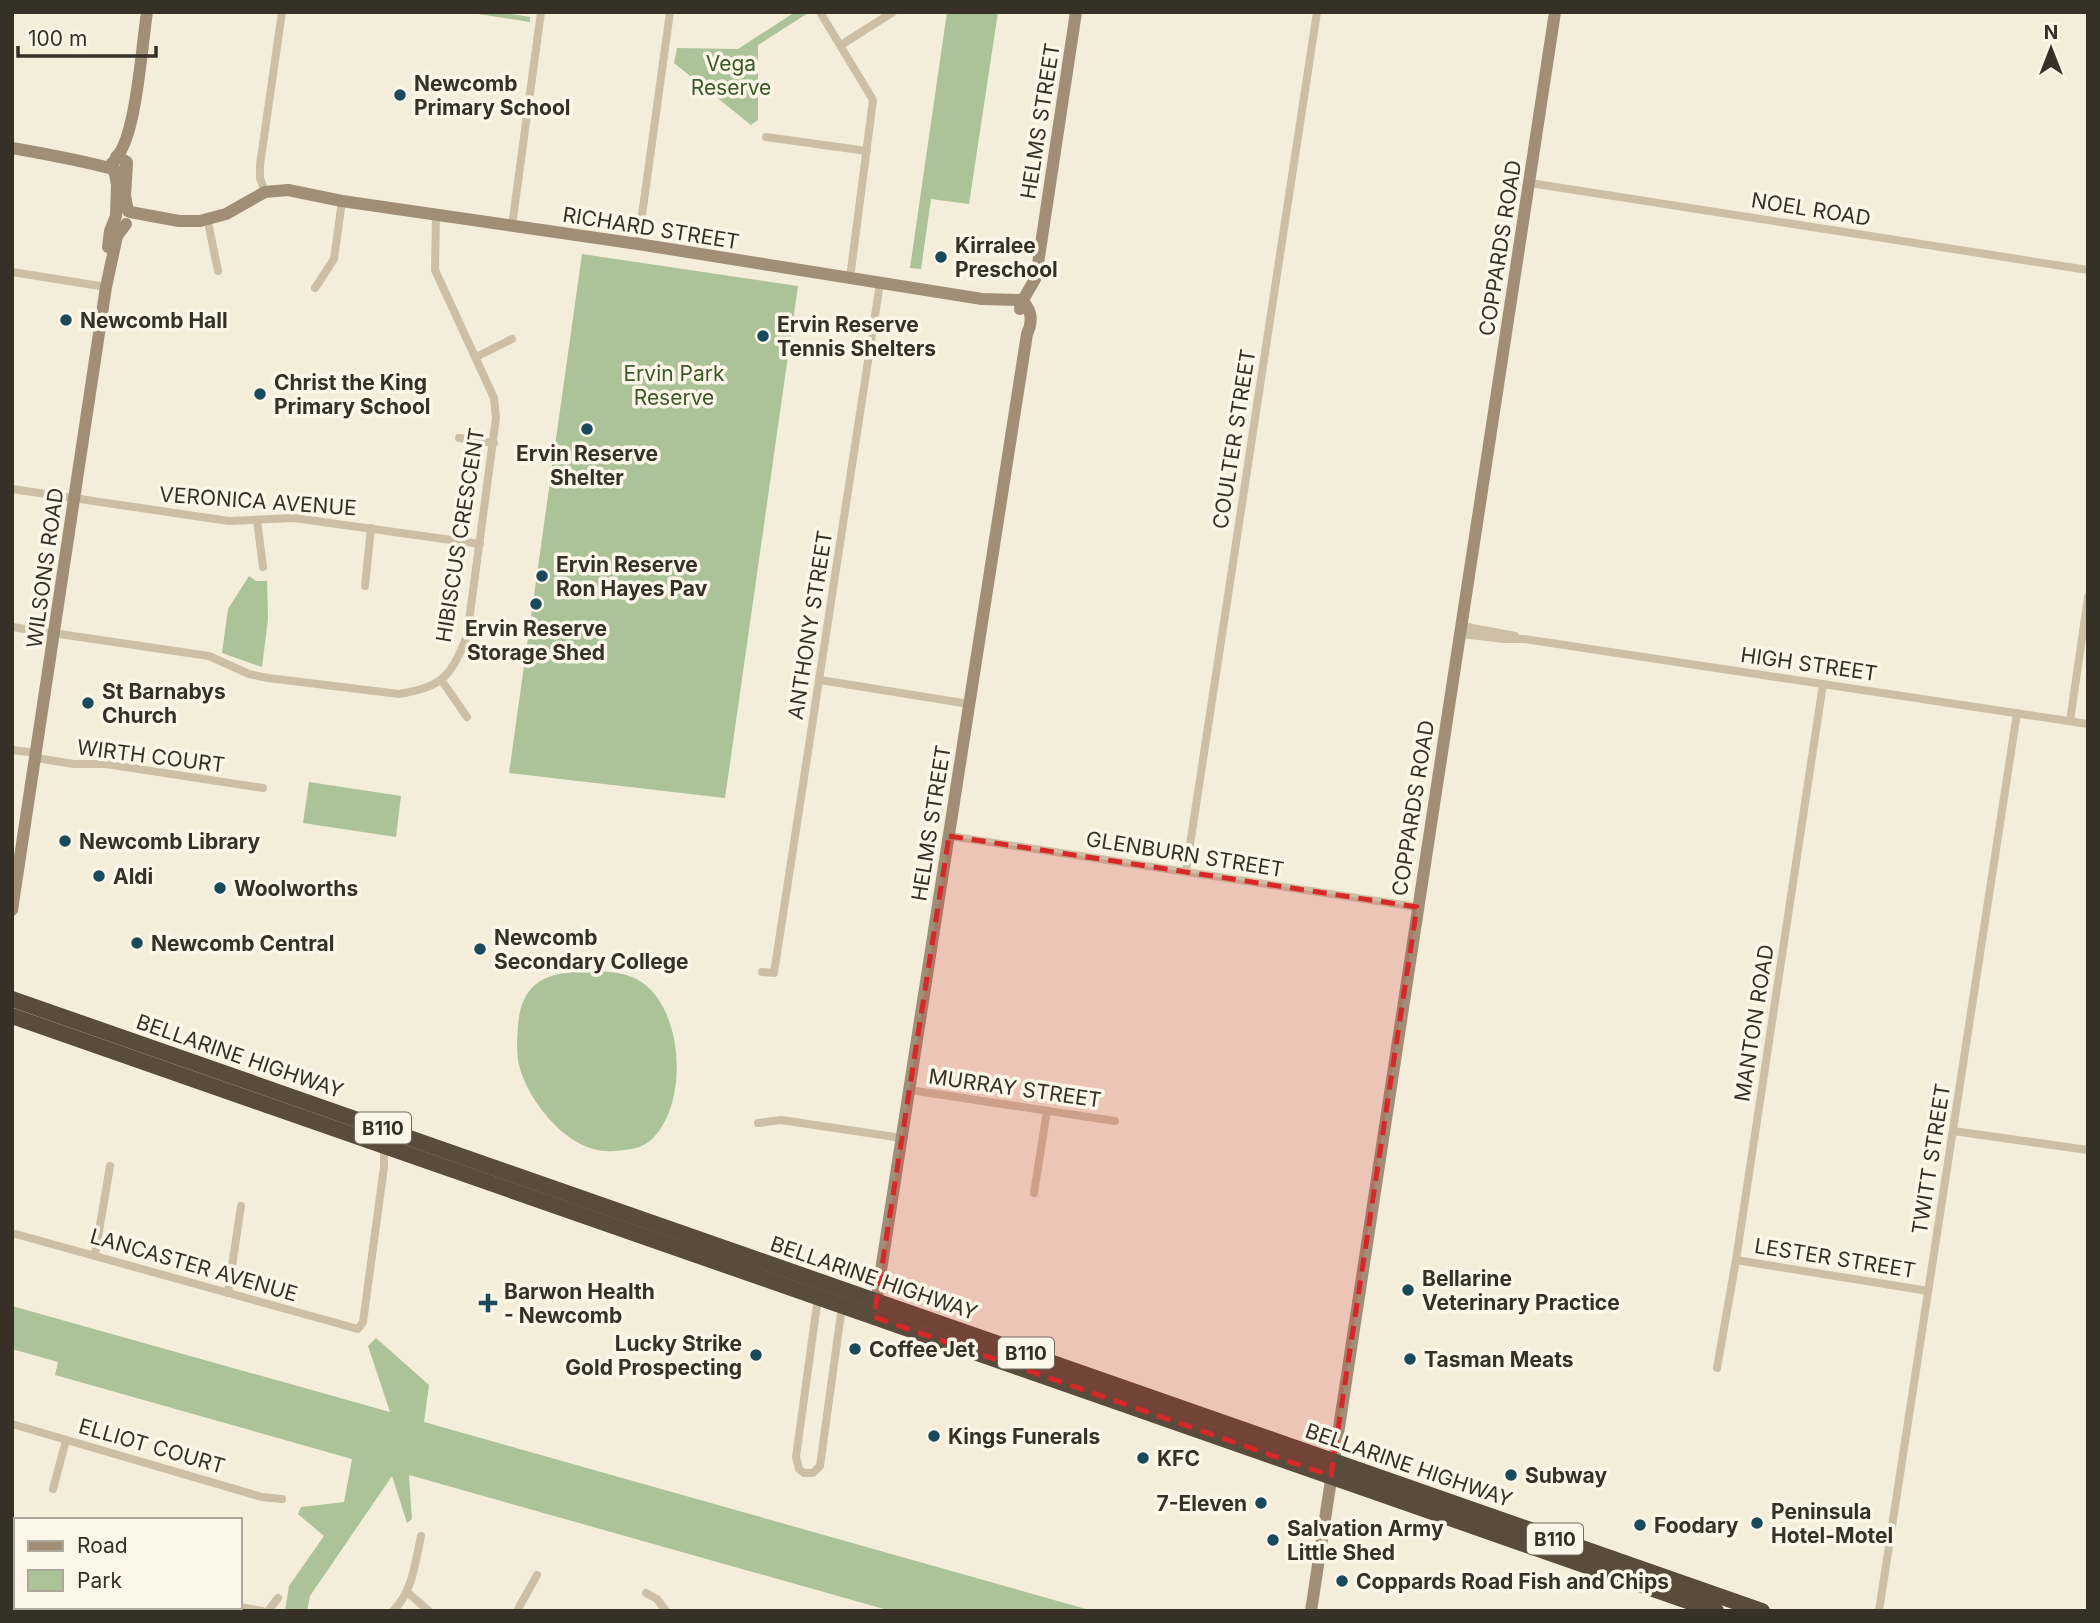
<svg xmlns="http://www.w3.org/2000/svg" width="2100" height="1623" font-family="Inter,sans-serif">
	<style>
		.green { fill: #acc399 }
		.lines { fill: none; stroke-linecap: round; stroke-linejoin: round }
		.street { stroke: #ccbfa5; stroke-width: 8 }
		.secondary { stroke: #a08e76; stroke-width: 12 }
		.highway { stroke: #594c3d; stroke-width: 16 }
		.marked { fill: #d62828; fill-opacity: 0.2; stroke: #d62828; stroke-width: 5; stroke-dasharray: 14 9; stroke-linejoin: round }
		.poi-dot { fill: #194a5c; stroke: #fbf6e7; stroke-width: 2.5 }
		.labels { text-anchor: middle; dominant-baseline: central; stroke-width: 7; stroke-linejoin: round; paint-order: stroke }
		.shield { fill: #fbf6e7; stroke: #726b61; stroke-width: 2 }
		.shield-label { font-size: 19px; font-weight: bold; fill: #373027 }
		.park-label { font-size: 21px; fill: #3d5829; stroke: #fbf6e7 }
		.poi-label { font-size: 21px; font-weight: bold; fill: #373027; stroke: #fbf6e7; text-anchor: start }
		.street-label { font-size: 21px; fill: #373027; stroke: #fbf6e7 }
	</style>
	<rect width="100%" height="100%" fill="#f3edda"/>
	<!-- green -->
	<g class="green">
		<path d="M466 12H499L530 17V22Z"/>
		<path d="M795 12 808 13 758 45V120L751 125 674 63 677 48 738 49Z"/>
		<path d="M947 12H998L969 204 931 199 921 269 910 268Z"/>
		<path d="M582 254 798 286 725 798 509 773Z"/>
		<path d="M249 576 256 581H267L268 619 262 667 222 653 228 609Z"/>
		<path d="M309 782 401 796 396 837 303 823Z"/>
		<path d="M587 971C606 971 628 972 643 983 684 1013 688 1103 653 1138 643 1149 628 1150 614 1151 571 1155 531 1105 520 1069 516 1056 517 1040 518 1027 519 1010 523 995 536 984 550 973 570 972 587 971Z"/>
		<path d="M12 1306 390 1412 368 1346 376 1338 429 1385 424 1422 1093 1611H891L409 1475 412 1519 407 1523 392 1476 310 1596 307 1611H285L289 1586 324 1536 298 1514 301 1507 344 1502 352 1459 55 1375 58 1362 12 1349Z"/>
	</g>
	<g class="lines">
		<!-- street -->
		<g class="street">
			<path d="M820 12 873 100 850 278"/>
			<path d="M841 45 893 12"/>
			<path d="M766 137 867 151"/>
			<path d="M1530 183 2088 270"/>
			<path d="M265 192 260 178V165L282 12"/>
			<path d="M512 226 541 12"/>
			<path d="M209 227 218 271"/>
			<path d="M638 244 670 12"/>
			<path d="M12 272 106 287"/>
			<path d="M315 288 334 259 342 201"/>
			<path d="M476 357 512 339"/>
			<path d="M459 438 494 443"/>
			<path d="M12 489 229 521 294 518 480 544"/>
			<path d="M257 520 263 567"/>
			<path d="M365 586 371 528"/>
			<path d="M1462 626 1515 636"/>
			<path d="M12 627 209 656 249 674 268 678 399 694C443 687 451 676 467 636L496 418 494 398 435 270 436 215"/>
			<path d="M1461 634 1504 639H1524L2088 724"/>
			<path d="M820 680 969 704"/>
			<path d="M442 681 467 717"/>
			<path d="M2070 721 2088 597"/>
			<path d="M12 750 37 753"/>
			<path d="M36 758 74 764H106L263 788"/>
			<path d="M949 836 1417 907"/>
			<path d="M1186 871 1317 12"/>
			<path d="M762 972 774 973 880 283"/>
			<path d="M910 1090 1115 1121"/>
			<path d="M758 1123 781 1120 902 1138"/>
			<path d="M1953 1131 2088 1150"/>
			<path d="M1034 1193 1047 1111"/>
			<path d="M12 1233 358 1329 363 1322 384 1167V1146"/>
			<path d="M95 1255 110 1166"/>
			<path d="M1736 1260 1928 1291"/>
			<path d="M228 1293 241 1206"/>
			<path d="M818 1297 796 1457 799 1469 804 1473H813L820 1466 842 1306"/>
			<path d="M1717 1368 1736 1260 1823 684"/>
			<path d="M12 1424 262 1497 282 1499"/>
			<path d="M53 1489 66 1440"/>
			<path d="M12 1534 16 1535"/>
			<path d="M407 1592 429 1611"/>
			<path d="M646 1593 657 1599 666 1611"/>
			<path d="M240 1607 262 1611"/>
			<path d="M268 1611 278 1598"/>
			<path d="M393 1611C413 1591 415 1563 421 1536"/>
			<path d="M517 1611 537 1575"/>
			<path d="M1879 1611 2017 713"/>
		</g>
		<!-- secondary -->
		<g class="secondary">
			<path d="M12 148C46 154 80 160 113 169"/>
			<path d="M116 157C136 139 142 43 147 12"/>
			<path d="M127 166 123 171 118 172 113 169 112 163 119 157 127 162V164L125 196 128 211"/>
			<path d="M114 169 117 185 116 215"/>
			<path d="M130 212 179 221H200L226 214 265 192 288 190 342 201 638 244 982 299 1022 300"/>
			<path d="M108 247 110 231 116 216"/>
			<path d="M1020 309C1022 298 1031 288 1036 277L1076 12"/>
			<path d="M12 910 106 287 117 236 126 224"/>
			<path d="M875 1309 1027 334C1033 321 1032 311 1022 300"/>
			<path d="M1311 1611 1555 12"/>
		</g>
		<!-- highway -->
		<g class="highway">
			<path d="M12 999 1762 1611"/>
			<path d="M12 1016 1716 1611"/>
		</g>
	</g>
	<!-- marked area -->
	<path class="marked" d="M949 836 1417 907 1331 1476 874 1317Z"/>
	<!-- markers -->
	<g class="poi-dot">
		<circle cx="400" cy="95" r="7"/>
		<circle cx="941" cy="257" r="7"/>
		<circle cx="66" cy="320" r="7"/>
		<circle cx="763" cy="336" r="7"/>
		<circle cx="260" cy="394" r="7"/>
		<circle cx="587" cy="429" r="7"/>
		<circle cx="542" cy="576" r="7"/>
		<circle cx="536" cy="604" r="7"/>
		<circle cx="88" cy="703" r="7"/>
		<circle cx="65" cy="841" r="7"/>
		<circle cx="99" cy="876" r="7"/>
		<circle cx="220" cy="888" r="7"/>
		<circle cx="137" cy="943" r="7"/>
		<circle cx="480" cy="949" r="7"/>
		<circle cx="1408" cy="1290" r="7"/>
		<path d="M484.5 1292.5h7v7h7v7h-7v7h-7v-7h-7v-7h7z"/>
		<circle cx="855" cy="1349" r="7"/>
		<circle cx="756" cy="1355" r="7"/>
		<circle cx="1410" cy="1359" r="7"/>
		<circle cx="934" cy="1436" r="7"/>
		<circle cx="1143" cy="1458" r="7"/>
		<circle cx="1511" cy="1475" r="7"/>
		<circle cx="1261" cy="1503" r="7"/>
		<circle cx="1757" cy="1523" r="7"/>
		<circle cx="1640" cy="1525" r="7"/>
		<circle cx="1273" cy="1540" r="7"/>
		<circle cx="1342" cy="1581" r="7"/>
	</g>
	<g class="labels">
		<!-- shield labels -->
		<g class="shield">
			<rect x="355" y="1112.5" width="56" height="31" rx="5"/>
			<rect x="998" y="1337.5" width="56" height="31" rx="5"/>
			<rect x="1527" y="1523.5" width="56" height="31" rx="5"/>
		</g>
		<g class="shield-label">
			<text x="383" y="1128">B110</text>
			<text x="1026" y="1353">B110</text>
			<text x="1555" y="1539">B110</text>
		</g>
		<!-- park labels -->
		<g class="park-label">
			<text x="731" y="63">Vega<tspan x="731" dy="24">Reserve</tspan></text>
			<text x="674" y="373">Ervin Park<tspan x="674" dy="24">Reserve</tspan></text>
		</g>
		<!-- poi labels -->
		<g class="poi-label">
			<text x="414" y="83">Newcomb<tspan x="414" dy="24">Primary School</tspan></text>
			<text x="955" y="245">Kirralee<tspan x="955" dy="24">Preschool</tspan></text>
			<text x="80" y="320">Newcomb Hall</text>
			<text x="777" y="324">Ervin Reserve<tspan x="777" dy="24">Tennis Shelters</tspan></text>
			<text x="274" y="382">Christ the King<tspan x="274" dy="24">Primary School</tspan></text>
			<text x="587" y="453" text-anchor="middle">Ervin Reserve<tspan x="587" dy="24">Shelter</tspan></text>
			<text x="556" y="564">Ervin Reserve<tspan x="556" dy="24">Ron Hayes Pav</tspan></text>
			<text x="536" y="628" text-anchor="middle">Ervin Reserve<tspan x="536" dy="24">Storage Shed</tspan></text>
			<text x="102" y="691">St Barnabys<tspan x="102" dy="24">Church</tspan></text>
			<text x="79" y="841">Newcomb Library</text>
			<text x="113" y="876">Aldi</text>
			<text x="234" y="888">Woolworths</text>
			<text x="494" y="937">Newcomb<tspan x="494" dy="24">Secondary College</tspan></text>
			<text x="151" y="943">Newcomb Central</text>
			<text x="1422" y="1278">Bellarine<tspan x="1422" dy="24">Veterinary Practice</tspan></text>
			<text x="504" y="1291">Barwon Health<tspan x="504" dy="24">- Newcomb</tspan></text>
			<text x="742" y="1343" text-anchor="end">Lucky Strike<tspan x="742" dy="24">Gold Prospecting</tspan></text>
			<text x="869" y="1349">Coffee Jet</text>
			<text x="1424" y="1359">Tasman Meats</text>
			<text x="948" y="1436">Kings Funerals</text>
			<text x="1157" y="1458">KFC</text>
			<text x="1525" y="1475">Subway</text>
			<text x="1247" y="1503" text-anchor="end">7-Eleven</text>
			<text x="1771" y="1511">Peninsula<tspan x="1771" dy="24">Hotel-Motel</tspan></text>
			<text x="1654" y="1525">Foodary</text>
			<text x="1287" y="1528">Salvation Army<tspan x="1287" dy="24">Little Shed</tspan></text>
			<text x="1356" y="1581">Coppards Road Fish and Chips</text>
		</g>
		<!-- street labels -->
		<g class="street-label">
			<text transform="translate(1040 121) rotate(-81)">HELMS STREET</text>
			<text transform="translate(1811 209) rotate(9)">NOEL ROAD</text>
			<text transform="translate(651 228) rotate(9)">RICHARD STREET</text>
			<text transform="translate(1500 248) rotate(-81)">COPPARDS ROAD</text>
			<text transform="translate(1234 439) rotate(-81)">COULTER STREET</text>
			<text transform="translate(258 501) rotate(4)">VERONICA AVENUE</text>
			<text transform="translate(460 535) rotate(-81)">HIBISCUS CRESCENT</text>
			<text transform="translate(45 568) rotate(-82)">WILSONS ROAD</text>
			<text transform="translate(810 625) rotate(-81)">ANTHONY STREET</text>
			<text transform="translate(1809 664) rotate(8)">HIGH STREET</text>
			<text transform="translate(151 756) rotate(7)">WIRTH COURT</text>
			<text transform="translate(1413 808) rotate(-81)">COPPARDS ROAD</text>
			<text transform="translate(931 823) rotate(-81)">HELMS STREET</text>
			<text transform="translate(1185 854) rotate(9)">GLENBURN STREET</text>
			<text transform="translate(1754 1023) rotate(-81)">MANTON ROAD</text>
			<text transform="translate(240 1056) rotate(19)">BELLARINE HIGHWAY</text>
			<text transform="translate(1015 1088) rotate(8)">MURRAY STREET</text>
			<text transform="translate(1931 1159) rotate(-81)">TWITT STREET</text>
			<text transform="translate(1835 1258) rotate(9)">LESTER STREET</text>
			<text transform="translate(194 1265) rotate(16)">LANCASTER AVENUE</text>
			<text transform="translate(874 1278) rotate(19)">BELLARINE HIGHWAY</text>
			<text transform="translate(152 1446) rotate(16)">ELLIOT COURT</text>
			<text transform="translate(1409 1465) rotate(19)">BELLARINE HIGHWAY</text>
		</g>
	</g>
	<!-- border -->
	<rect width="2100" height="1623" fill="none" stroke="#373027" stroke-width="28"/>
	<!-- legend -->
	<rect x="14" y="1518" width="228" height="91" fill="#fbf6e7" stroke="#ada79a" stroke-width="2"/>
	<rect x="28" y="1541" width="35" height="10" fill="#a08e76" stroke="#ada79a" stroke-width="2"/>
	<text x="77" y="1553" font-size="21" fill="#373027">Road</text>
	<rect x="28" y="1570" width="35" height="21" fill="#acc399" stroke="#ada79a" stroke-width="2"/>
	<text x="77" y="1588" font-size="21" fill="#373027">Park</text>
	<!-- north arrow -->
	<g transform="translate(2051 49)" stroke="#fbf6e7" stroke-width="5" paint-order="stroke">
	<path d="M0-5L12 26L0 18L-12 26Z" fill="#373027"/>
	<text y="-10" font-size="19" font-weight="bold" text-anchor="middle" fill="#373027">N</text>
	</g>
	<!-- scale -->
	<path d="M18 46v10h138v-10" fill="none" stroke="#373027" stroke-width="3.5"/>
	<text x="28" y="46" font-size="21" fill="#373027" stroke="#fbf6e7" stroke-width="5" paint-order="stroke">100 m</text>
</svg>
